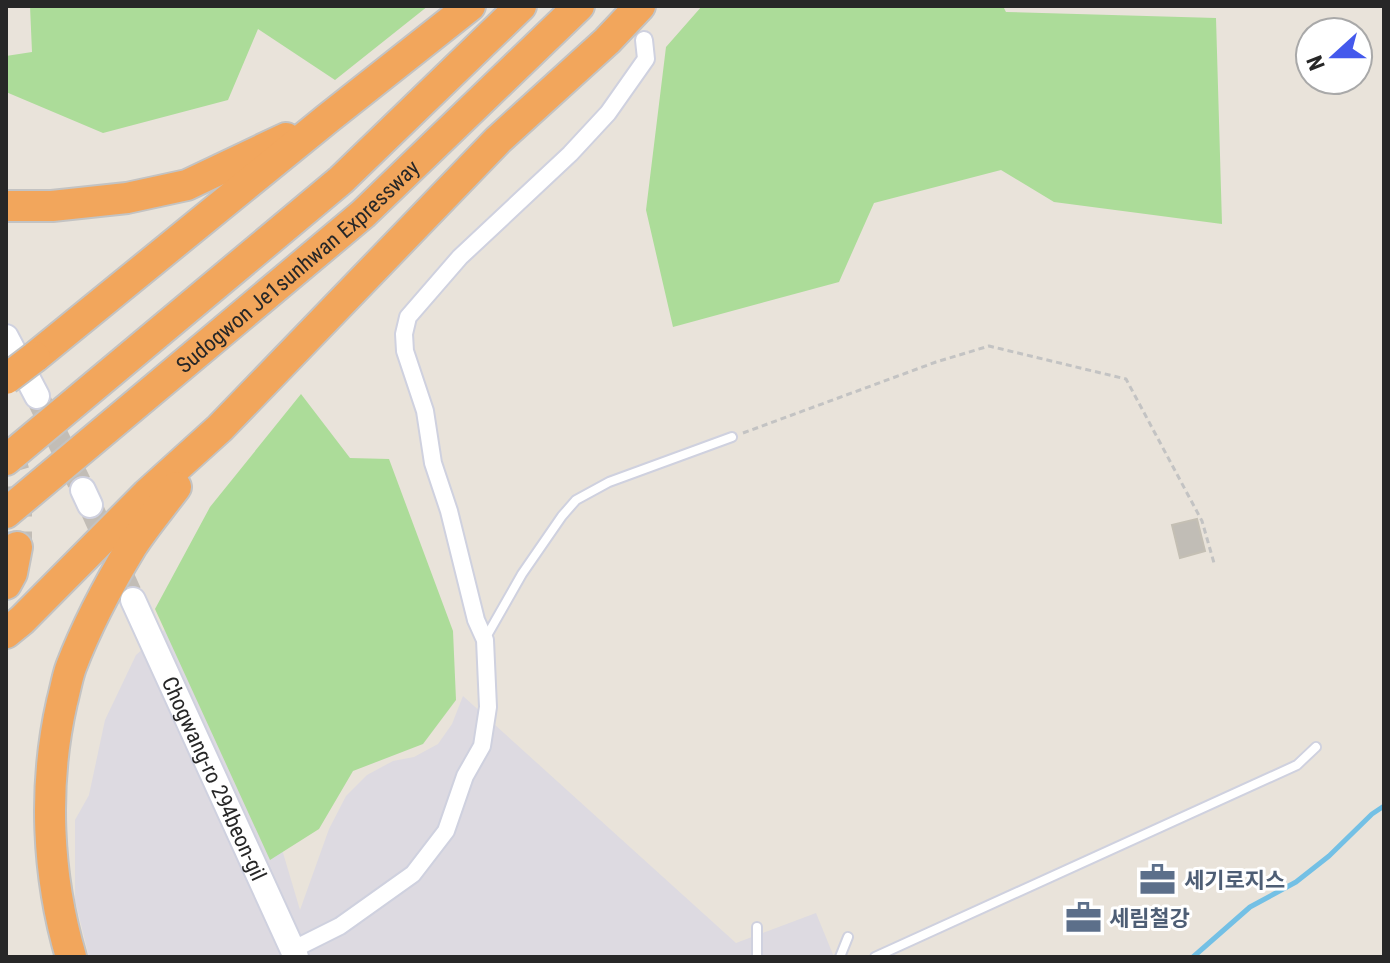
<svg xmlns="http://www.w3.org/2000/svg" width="1390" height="963" font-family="'Roboto Condensed','Noto Sans KR',sans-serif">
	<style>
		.industrial { fill: #dddae1 }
		.green { fill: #acdc99 }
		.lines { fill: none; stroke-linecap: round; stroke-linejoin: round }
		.stream { stroke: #73c0e5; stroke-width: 5 }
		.building { fill: #c1bdb6; stroke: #c4bfb4; stroke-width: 2 }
		.secondary-tunnel { stroke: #c2bdb6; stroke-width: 24; stroke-dasharray: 24 12; stroke-linecap: butt }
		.highway-tunnel { stroke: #c2bdb6; stroke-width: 30; stroke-dasharray: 30 15; stroke-linecap: butt }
		.lane-casing { stroke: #cfd1df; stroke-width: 12 }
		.street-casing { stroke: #cfd1df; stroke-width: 20 }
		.secondary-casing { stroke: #cfd1df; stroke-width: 28 }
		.highway-casing { stroke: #c3c3c3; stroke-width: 34 }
		.path { stroke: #c3c3c3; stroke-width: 3; stroke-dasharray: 6 4; stroke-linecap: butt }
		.lane { stroke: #fff; stroke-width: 8 }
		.street { stroke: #fff; stroke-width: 16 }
		.secondary { stroke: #fff; stroke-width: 24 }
		.highway { stroke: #f2a65c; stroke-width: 30 }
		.highway-bridge-casing { stroke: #c3c3c3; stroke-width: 34; stroke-linecap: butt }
		.highway-bridge { stroke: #f2a65c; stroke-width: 30 }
		.labels { text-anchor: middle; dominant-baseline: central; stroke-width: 6; stroke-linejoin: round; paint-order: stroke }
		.street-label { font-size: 22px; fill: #272727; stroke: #fff }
		.service-label { font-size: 22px; font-weight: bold; fill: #4e5e75; stroke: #fff; text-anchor: start }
	</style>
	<rect width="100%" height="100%" fill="#e9e3da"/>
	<!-- industrial -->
	<path class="industrial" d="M183 613 281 846 300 910 329 829 346 796 367 775 393 761 414 757 438 744 452 724 463 696 736 943 816 913 834 957H89L75 900V820L89 795 105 720 136 655Z"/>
	<!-- green -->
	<g class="green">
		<path d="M30 6H428L335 80 258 29 228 100 103 133 6 92V56L32 52Z"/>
		<path d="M702 6H1003L1006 12 1216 18 1222 224 1054 202 1001 170 874 203 839 282 673 327 646 210 666 47Z"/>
		<path d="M301 394 350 458 389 459 453 631 456 700 423 744 353 771 319 829 270 860 155 609 210 507Z"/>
	</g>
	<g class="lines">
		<!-- stream -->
		<path class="stream" d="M1193 957 1250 907 1296 882 1329 856 1372 814 1384 806"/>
	</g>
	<!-- building -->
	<path class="building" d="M1197 519 1205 551 1180 558 1172 525Z"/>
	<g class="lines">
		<!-- secondary-tunnel -->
		<g class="secondary-tunnel">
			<path d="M37 396 83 490"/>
			<path d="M90 505 133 600"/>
		</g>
		<!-- highway-tunnel -->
		<path class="highway-tunnel" d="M6 443 17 480V547"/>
		<defs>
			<g id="lane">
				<path d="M485 639 522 574 562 516 576 500 609 482 732 437"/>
				<path d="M757 927V957"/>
				<path d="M840 957 848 937"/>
				<path d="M875 957 1297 765 1316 747"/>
			</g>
			<path id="street" d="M292 950 340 926 413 874 446 831 465 776 482 746 488 707 485 640 476 620 449 511 433 463 425 411 405 351 404 334 408 317 460 257 570 154 608 113 646 59 644 40"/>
			<g id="secondary">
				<path d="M6 337 37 396"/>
				<path d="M83 490 90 505"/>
				<path id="s1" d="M133 600 296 957"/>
			</g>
			<g id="highway">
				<path d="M6 206H52L127 198 187 185 286 138"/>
				<path d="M35 357 327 119 470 6"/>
				<path d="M6 460 341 180 521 6"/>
				<path id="s2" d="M6 513 363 214 579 6"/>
				<path d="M6 584 12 573 17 547"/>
				<path d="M6 633 22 620 147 494 220 428 498 140 607 41 640 6"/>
				<path d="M71 957C47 875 43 786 62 702 65 691 67 678 71 667 87 625 109 584 132 546 145 526 161 507 176 487"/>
			</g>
		</defs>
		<!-- lane casing -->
		<use href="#lane" class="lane-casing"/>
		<!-- street casing -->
		<use href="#street" class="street-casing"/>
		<!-- secondary casing -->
		<use href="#secondary" class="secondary-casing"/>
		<!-- highway casing -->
		<use href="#highway" class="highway-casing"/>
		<!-- path -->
		<path class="path" d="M743 433 936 362 989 346 1126 379 1202 521 1214 563"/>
		<!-- lane -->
		<use href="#lane" class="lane"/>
		<!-- street -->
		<use href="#street" class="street"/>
		<!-- secondary -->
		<use href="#secondary" class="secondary"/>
		<!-- highway -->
		<use href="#highway" class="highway"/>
		<defs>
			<path id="highway-bridge" d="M6 379 35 357"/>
		</defs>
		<!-- highway-bridge casing -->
		<use href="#highway-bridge" class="highway-bridge-casing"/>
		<!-- highway-bridge -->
		<use href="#highway-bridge" class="highway-bridge"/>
	</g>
	<!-- icons -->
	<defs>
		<symbol id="office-bare" viewBox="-9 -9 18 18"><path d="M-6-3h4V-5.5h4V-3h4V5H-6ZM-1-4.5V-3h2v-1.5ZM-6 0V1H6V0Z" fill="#5c6f8a" stroke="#fff" stroke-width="2.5" paint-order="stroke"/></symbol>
	</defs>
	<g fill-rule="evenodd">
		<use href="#office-bare" x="1132" y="854" width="51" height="51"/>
		<use href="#office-bare" x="1058" y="892" width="51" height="51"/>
	</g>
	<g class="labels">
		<!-- street labels -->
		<g class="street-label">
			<text stroke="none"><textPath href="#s2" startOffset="382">Sudogwon Je1sunhwan Expressway</textPath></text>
			<text stroke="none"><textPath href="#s1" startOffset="196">Chogwang-ro 294beon-gil</textPath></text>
		</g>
		<!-- service labels -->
		<g class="service-label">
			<text x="1184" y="880">세기로지스</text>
			<text x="1109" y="918">세림철강</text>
		</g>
	</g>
	<!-- border -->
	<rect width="1390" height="963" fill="none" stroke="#272727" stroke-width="16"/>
	<!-- north arrow -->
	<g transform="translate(1334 56) rotate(249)"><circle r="38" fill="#ffffff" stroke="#a9a9a9" stroke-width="2"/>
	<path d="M0-6L14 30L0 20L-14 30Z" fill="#4459ec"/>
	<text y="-12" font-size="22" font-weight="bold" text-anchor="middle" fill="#272727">N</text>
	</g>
</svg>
